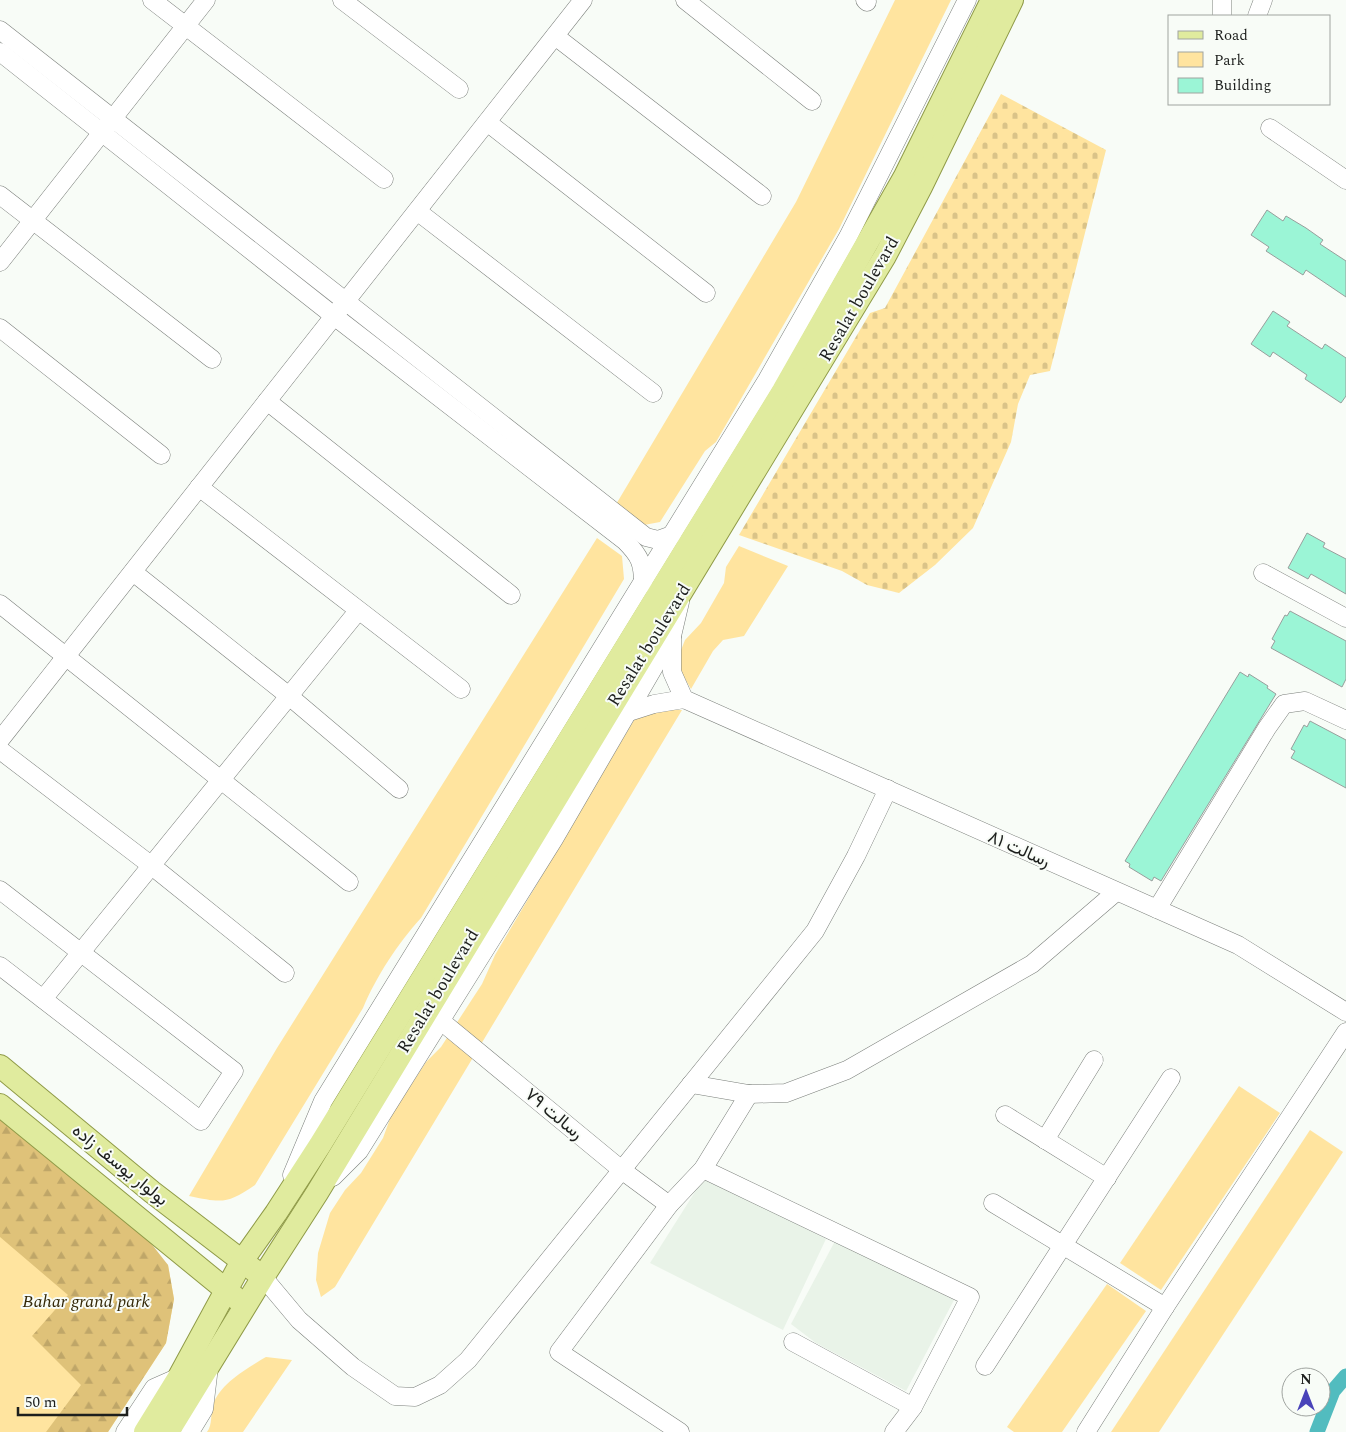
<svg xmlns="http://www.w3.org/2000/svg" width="1346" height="1432" font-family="Spectral,Vazirmatn,serif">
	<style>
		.built { fill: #e9f3e8 }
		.green { fill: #ffe49f }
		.forest { fill: url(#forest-firs) }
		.cemetery { fill: url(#cemetery-stones) }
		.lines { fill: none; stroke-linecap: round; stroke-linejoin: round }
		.canal { stroke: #52bcbf; stroke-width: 15 }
		.building { fill: #9bf5d6; stroke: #989e9c }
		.minor-casing { stroke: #7b7f7b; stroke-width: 19 }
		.major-casing { stroke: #8f9a47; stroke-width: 24 }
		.minor { stroke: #fff; stroke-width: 18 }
		.major { stroke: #e0eb9e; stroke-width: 22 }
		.labels { text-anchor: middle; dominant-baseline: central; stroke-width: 4; stroke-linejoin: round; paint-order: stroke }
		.street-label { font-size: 18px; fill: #1d1f1d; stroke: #f8fcf7 }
		.park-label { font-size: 18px; font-style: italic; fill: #352908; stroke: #f8fcf7 }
	</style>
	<defs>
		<pattern id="forest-firs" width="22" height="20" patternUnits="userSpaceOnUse" patternTransform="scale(1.25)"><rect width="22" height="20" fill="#dfc279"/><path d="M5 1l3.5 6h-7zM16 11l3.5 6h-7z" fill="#bfa668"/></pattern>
		<pattern id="cemetery-stones" width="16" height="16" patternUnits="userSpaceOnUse" patternTransform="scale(1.25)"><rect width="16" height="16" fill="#ffe49f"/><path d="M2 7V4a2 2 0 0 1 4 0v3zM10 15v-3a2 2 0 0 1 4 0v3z" fill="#dac388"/></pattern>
	</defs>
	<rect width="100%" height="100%" fill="#f8fcf7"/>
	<!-- built -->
	<g class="built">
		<path d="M705 1176 826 1239 783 1330 650 1263Z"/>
		<path d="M835 1241 954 1300 906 1391 816 1343 791 1324Z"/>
	</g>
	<!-- green -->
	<g class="green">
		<path d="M895 0H951L839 229 716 442 705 451 660 522 644 525 615 506 796 202Z"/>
		<path d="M597 538 622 556 624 579 421 918C398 943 376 977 363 1008L255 1185C227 1204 223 1203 189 1196L277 1048Z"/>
		<path d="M739 546 788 566 744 636 723 640 713 651 691 689 681 672V650L685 640 701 623 724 583 726 567Z"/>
		<path d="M657 709 682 710 335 1287 321 1297 316 1280 318 1253 330 1213 345 1190 361 1173 383 1138 391 1116 426 1062 441 1047 482 984 495 955 634 720Z"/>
		<path d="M1239 1086 1280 1113 1161 1290 1120 1263Z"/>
		<path d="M0 1117 168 1265 174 1299 166 1343 108 1432H0Z"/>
		<path d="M1310 1130 1343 1152 1159 1432H1111Z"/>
		<path d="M1107 1284 1146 1311 1062 1432H1014L1007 1427Z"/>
		<path d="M266 1357 292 1360 243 1432H207C213 1424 210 1414 213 1405 219 1384 249 1367 266 1357Z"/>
	</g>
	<!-- forest -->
	<path class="forest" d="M0 1117 143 1233 168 1265 174 1299 166 1343 108 1432H46L81 1385 32 1336 68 1295 0 1237Z"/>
	<!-- cemetery -->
	<path class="cemetery" d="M1001 94 1106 150 1050 371 1030 375 1018 404 1011 442 973 528 935 565 899 593 867 585 842 571 739 535 870 313 885 308Z"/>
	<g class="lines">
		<!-- canal -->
		<path class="canal" d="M1317 1432 1333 1391 1346 1376"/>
	</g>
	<!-- building -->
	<g class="building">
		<path d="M1267 210 1283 221 1286 216 1306 228 1323 240 1320 244 1346 261V297L1306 270 1303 275 1283 262 1266 251 1269 247 1251 235Z"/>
		<path d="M1273 311 1290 322 1287 326 1322 349 1325 344 1346 358V396L1341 403 1305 379 1307 375 1273 352 1270 357 1251 344Z"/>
		<path d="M1307 533 1325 543 1323 547 1346 559V594L1311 574 1308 579 1288 568Z"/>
		<path d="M1290 611 1346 641V679L1342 687 1271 648 1275 641 1272 639 1285 615 1287 616Z"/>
		<path d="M1240 672 1248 677 1249 674 1268 686 1267 688 1276 694 1161 881 1154 877 1152 881 1129 867 1130 864 1125 861Z"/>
		<path d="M1310 721 1346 740V788L1291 758 1295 751 1291 749 1304 725 1307 727Z"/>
	</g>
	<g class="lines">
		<defs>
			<g id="minor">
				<path d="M152 0 384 179"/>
				<path d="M342 0 459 89"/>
				<path d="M685 0 812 101"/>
				<path d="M865 0 867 2"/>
				<path d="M1222 0V16"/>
				<path d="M1257 16 1263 0"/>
				<path d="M0 30 646 537 658 540 672 535"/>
				<path d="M555 36 762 196"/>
				<path d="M0 52 334 316 625 541C640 556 643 563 643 584"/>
				<path d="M487 122 706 293"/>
				<path d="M1270 128 1346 180"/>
				<path d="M0 195 212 359"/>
				<path d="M417 211 653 393"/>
				<path d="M0 262 206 0"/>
				<path d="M0 328 161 455"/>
				<path d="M267 401 511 595"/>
				<path d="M199 487 461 689"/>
				<path d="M133 572 289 696 399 789"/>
				<path d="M1263 573 1346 618"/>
				<path d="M0 604 349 882"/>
				<path d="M672 637V672L684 699"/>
				<path d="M684 699 1238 945 1346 1012"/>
				<path d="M629 712 654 704 684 699"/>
				<path d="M0 740 583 0"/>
				<path d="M0 750 152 866 285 973"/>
				<path d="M0 890 234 1071 201 1121 0 966"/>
				<path d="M1157 909 1267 728 1284 704 1305 701 1346 720"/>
				<path d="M43 999 358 611"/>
				<path d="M441 1021 623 1171 669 1205"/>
				<path d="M691 1084 749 1094 786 1093 847 1070 1032 964 1116 892"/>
				<path d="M1005 1115 1107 1178"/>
				<path d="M1045 1140 1094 1060"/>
				<path d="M703 1169 970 1297 913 1407 894 1432"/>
				<path d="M292 1175 323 1101 767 380 848 237 967 0"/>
				<path d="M333 1177 359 1151 554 839 672 636 680 602"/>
				<path d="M993 1203 1165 1307"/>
				<path d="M263 1277 299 1320 353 1367 395 1396 415 1397 440 1385 468 1360 815 931 856 856 888 789"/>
				<path d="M793 1342 913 1407"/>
				<path d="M985 1366 1171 1078"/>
				<path d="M125 1432 154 1388 179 1377"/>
				<path d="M190 1432 204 1409 209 1367"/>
				<path d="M680 1432 559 1352 669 1205 703 1169 749 1094"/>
				<path d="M1086 1432 1165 1307 1346 1032"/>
			</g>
			<g id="major">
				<path d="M0 1066 152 1192 255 1271"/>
				<path d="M0 1105 237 1299"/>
				<path d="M145 1432 179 1377 242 1261 276 1213 320 1145 783 391 904 178 992 0"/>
				<path d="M168 1432 263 1277 317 1193 885 256 921 187 1012 0"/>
			</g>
		</defs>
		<!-- minor casing -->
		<use href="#minor" class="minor-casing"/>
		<!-- major casing -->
		<use href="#major" class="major-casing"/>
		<!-- minor -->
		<use href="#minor" class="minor"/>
		<!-- major -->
		<use href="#major" class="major"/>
	</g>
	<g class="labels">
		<!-- street labels -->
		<g class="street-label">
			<text transform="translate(859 299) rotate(-60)">Resalat boulevard</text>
			<text transform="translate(649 645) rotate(-58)">Resalat boulevard</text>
			<text transform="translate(1019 849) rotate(24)">رسالت ۸۱</text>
			<text transform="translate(438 991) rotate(-59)">Resalat boulevard</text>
			<text transform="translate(554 1114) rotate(40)">رسالت ۷۹</text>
			<text transform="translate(120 1165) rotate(39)">بولوار یوسف زاده</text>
		</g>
		<!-- park labels -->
		<g class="park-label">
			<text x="86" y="1301">Bahar grand park</text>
		</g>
	</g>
	<!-- legend -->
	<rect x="1168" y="15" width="162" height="90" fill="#f8fcf7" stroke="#a0a4a0"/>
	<rect x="1178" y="31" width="25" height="8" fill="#e0eb9e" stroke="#a0a4a0"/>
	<text x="1214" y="40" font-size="15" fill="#1d1f1d">Road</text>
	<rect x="1178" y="52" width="25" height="15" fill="#ffe49f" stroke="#a0a4a0"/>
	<text x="1214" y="65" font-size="15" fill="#1d1f1d">Park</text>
	<rect x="1178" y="78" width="25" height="15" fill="#9bf5d6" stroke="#a0a4a0"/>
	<text x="1214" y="90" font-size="15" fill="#1d1f1d">Building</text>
	<!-- north arrow -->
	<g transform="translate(1306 1392)"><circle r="24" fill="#f8fcf7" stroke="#a0a4a0"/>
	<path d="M0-4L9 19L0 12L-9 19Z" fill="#4943b9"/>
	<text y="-8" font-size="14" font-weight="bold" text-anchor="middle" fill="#1d1f1d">N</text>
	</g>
	<!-- scale -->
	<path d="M18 1407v8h109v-8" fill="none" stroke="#1d1f1d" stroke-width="2.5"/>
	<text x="25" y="1407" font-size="15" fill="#1d1f1d" stroke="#f8fcf7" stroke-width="4" paint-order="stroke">50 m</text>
</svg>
